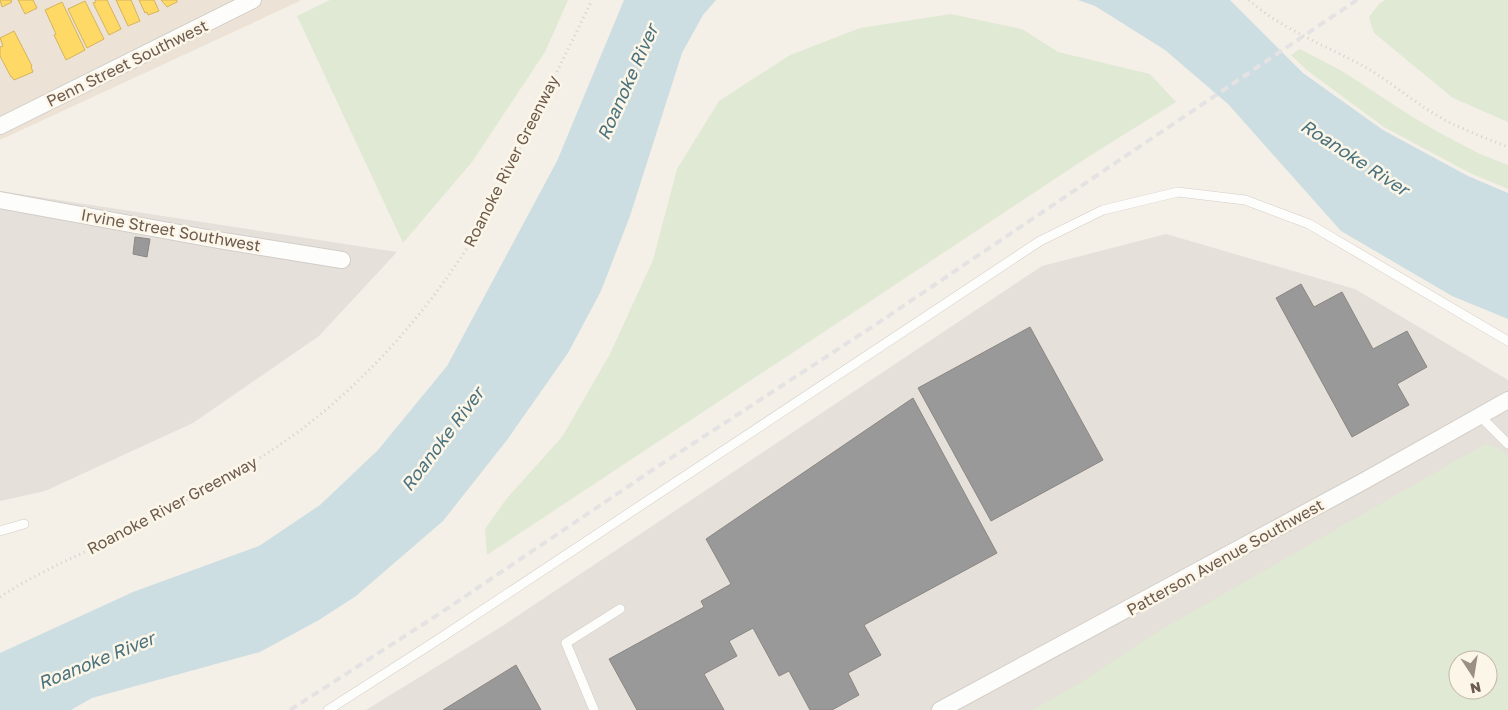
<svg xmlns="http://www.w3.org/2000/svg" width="1508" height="710" font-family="'Golos Text',sans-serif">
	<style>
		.residential { fill: #ece3d6 }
		.industrial { fill: #e5e0d9; fill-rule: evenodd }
		.green { fill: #e0e9d4; fill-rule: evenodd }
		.water { fill: #ccdee2 }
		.homes { fill: #ffd966; stroke: #d3b35e }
		.industry { fill: #999; stroke: #8c8682 }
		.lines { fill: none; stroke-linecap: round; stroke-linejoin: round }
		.lane-casing { stroke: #d3cdc7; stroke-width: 10 }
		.street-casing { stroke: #d3cdc7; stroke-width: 18 }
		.path { stroke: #d5d0ca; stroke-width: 3; stroke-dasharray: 1 4; stroke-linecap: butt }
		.lane { stroke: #fdfdfc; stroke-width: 9 }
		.street { stroke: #fdfdfc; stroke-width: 16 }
		.rail { stroke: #e4e2e3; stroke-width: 4; stroke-dasharray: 8 5; stroke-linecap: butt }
		.labels { text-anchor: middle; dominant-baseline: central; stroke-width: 5; stroke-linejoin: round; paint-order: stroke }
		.street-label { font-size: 16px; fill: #6d5b4d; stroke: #fcf6e9 }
		.water-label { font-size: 18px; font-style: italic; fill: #4a727e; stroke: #fcf6e9 }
	</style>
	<rect width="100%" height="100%" fill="#f4f0e8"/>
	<!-- residential -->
	<path class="residential" d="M0 0H300V1L0 140Z"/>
	<!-- industrial -->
	<g class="industrial">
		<path d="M0 191 397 252 319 336 193 423 45 491 0 501Z"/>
		<path d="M1166 234 1355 289 1508 380V710H366L501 627 1042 266ZM1458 660H1488V690H1458Z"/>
	</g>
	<!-- green -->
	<g class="green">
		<path d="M330 0H568L545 52 472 162 403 243 297 16Z"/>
		<path d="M1385 0H1508V122L1453 98 1374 33 1369 17 1379 4Z"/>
		<path d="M951 14 1022 29 1058 52 1150 74 1176 102 1088 157 487 555 485 529 507 498 562 437 610 354 653 260 677 169 719 101 790 55 860 28Z"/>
		<path d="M1300 49 1342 71 1411 116 1440 133 1480 154 1508 165V189L1470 173 1384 127 1308 71 1291 55Z"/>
		<path d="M1485 444 1499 448 1508 456V710H1033L1080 683 1152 635ZM1458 660H1488V690H1458Z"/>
	</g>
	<!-- water -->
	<g class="water">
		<path d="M624 0H716L703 15 682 53 630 216 601 291 568 353 507 440 443 521 356 596 319 620 260 652 92 698 71 710H0V653L133 592 259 546 320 505 378 450 447 366 557 161Z"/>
		<path d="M1078 0H1230L1303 73 1383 130 1468 176 1508 193V319L1452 296 1341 231 1228 104 1165 50 1095 6Z"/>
	</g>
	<!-- homes -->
	<g class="homes">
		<path d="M0 0H11L12 2 2 7Z"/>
		<path d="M18 0H33L37 8 25 14Z"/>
		<path d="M95 0H107L121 29 109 35 93 3 96 2Z"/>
		<path d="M116 0H131L140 21 128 26Z"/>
		<path d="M139 0H154L159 11 148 15 147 12 145 13Z"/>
		<path d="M161 0H177V2L167 7Z"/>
		<path d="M85 1 104 39 87 48 68 9Z"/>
		<path d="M62 2 85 50 66 60 54 35 56 34 45 10Z"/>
		<path d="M14 31 32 66 31 67 33 72 14 80 12 77H11L0 56V47L3 46 0 38Z"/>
	</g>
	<!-- industry -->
	<g class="industry">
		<path d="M135 237 150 239 147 257 133 254Z"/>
		<path d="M1301 284 1314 307 1342 292 1373 349 1407 331 1427 367 1397 384 1409 405 1352 437 1276 298Z"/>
		<path d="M1030 327 1103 460 991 521 918 388Z"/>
		<path d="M913 398 997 553 864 625 881 655 848 673 859 695 832 710H810L789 671 779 676 753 628 729 641 737 656 704 674 724 710H637L609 659 704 607 701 601 731 584 706 539Z"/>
		<path d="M516 665 541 710H443Z"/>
	</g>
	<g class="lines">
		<defs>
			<g id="lane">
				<path d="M1480 416 1508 444"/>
				<path d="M0 531 24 524"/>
				<path d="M328 710 439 639 1040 241 1103 210 1178 192 1245 200 1309 224 1508 341"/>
				<path d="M594 710 566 643 620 609"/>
			</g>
			<g id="street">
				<path d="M0 126 253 0"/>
				<path d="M0 200 218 240 342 260"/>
				<path d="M940 710 1364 481 1508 400"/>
			</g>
		</defs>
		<!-- lane casing -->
		<use href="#lane" class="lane-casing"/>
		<!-- street casing -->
		<use href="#street" class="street-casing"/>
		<!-- path -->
		<g class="path">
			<path d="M1249 0C1279 28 1329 47 1365 67 1386 79 1405 95 1425 108 1450 125 1480 136 1508 147"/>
			<path d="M0 597C33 575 69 560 105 542 157 517 209 489 258 459 349 403 428 315 482 224 496 200 507 174 519 149 543 99 568 50 592 0"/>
		</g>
		<!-- lane -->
		<use href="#lane" class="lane"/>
		<!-- street -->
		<use href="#street" class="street"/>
		<!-- rail -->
		<path class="rail" d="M290 710 436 616 654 469 875 325 1357 0"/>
	</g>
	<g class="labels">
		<!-- street labels -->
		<g class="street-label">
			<text transform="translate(127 63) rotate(-26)">Penn Street Southwest</text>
			<text transform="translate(511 161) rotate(-63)">Roanoke River Greenway</text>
			<text transform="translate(171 230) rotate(10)">Irvine Street Southwest</text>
			<text transform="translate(172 505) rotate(-28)">Roanoke River Greenway</text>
			<text transform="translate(1225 557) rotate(-29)">Patterson Avenue Southwest</text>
		</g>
		<!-- water labels -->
		<g class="water-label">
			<text transform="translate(627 82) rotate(-66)">Roanoke River</text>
			<text transform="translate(1355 157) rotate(33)">Roanoke River</text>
			<text transform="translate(442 439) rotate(-53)">Roanoke River</text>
			<text transform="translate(96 660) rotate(-22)">Roanoke River</text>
		</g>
	</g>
	<!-- north arrow -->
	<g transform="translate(1473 675) rotate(168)"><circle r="24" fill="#fcf6e9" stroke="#c3b8ab"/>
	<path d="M0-4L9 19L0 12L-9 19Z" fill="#9c8f83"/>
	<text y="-8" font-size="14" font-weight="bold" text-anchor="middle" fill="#6d5b4d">N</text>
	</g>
</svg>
